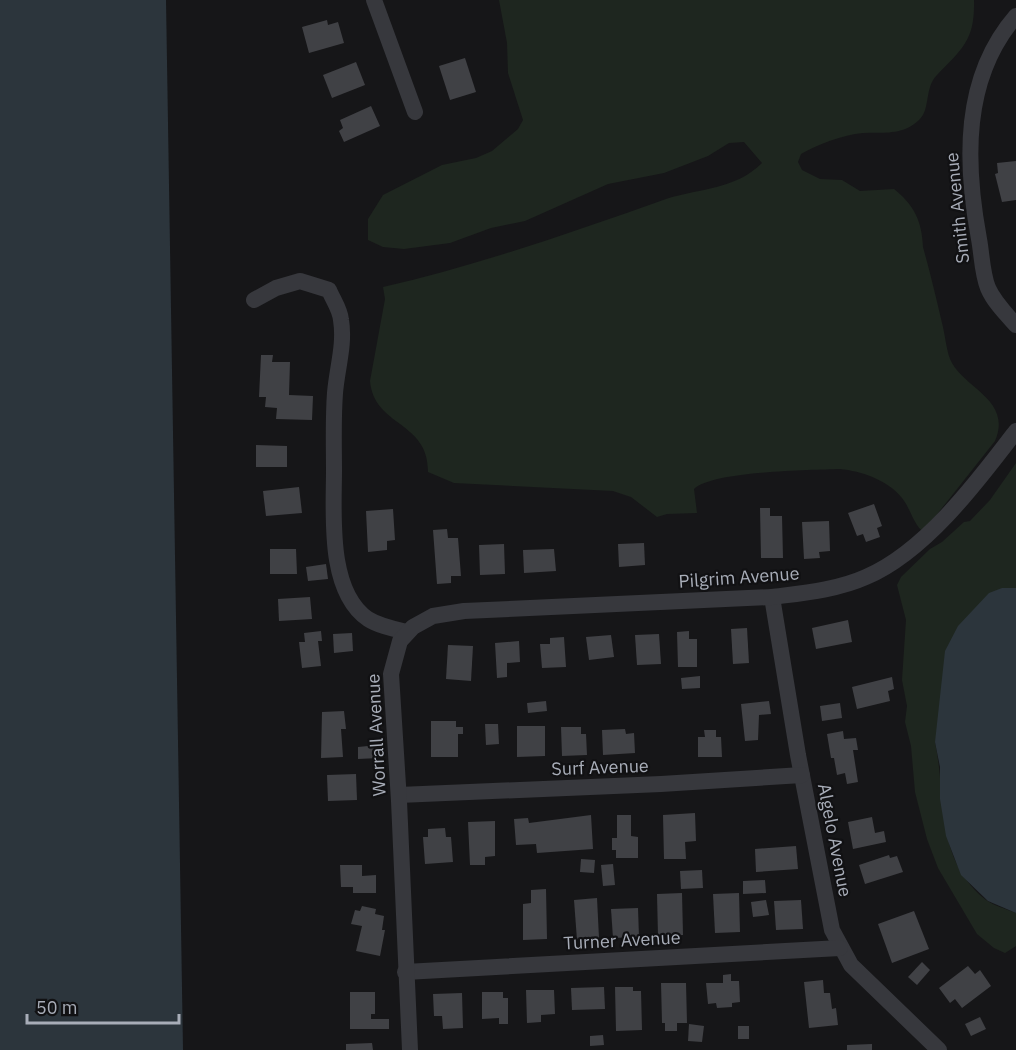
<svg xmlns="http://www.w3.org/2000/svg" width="1016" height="1050" font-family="'IBM Plex Sans',sans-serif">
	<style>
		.green { fill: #1e261f }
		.water { fill: #2c353c }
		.building { fill: #404145 }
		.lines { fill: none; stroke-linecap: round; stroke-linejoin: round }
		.street { stroke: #37383d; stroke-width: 16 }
		.labels { text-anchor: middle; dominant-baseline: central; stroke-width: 4.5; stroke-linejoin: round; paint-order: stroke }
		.street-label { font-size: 18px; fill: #a8adb8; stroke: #111113 }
	</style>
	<rect width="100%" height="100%" fill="#161618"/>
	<!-- green -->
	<g class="green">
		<path d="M499 0H974C975 40 963 48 937 75 924 88 931 109 919 120 902 136 883 132 863 133 842 135 819 144 801 154L798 162 802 170 820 179 842 180 860 191 894 189C914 205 922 221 923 247 930 272 936 297 942 323 945 334 946 348 950 359 962 388 1013 399 995 441L927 527 921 530C912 520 910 508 902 498 888 480 861 471 840 469 810 470 712 471 694 489L697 513 667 514 657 517 631 497 613 491 454 483 428 472C429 421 374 427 370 381L385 299 383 287C479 265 573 232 666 199 700 188 735 190 762 163L744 142 729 143 708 156 664 173 608 184 525 221 491 228 450 243 404 249 383 247 368 240V219L383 195 442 165 476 158 492 151 518 129 523 120 508 73 507 43Z"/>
		<path d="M1016 463V588H1002L935 742C947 799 934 858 986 900 994 906 1007 909 1016 913V946L1005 953 994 948 977 934 938 868 927 839 915 792 911 746 905 722 907 706 902 680 906 620 897 585 901 577 930 549 942 542 964 522 970 521 990 500Z"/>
	</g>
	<!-- water -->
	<g class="water">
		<path d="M0 0H166L183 1050H0Z"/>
		<path d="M1002 588H1016V913L988 901 961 875 946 836 940 799V767L935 742 945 651 958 626 989 593Z"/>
	</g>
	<!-- building -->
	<g class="building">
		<path d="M327 20 328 25 338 22 344 43 309 53 302 27Z"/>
		<path d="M465 58 476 92 450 100 439 66Z"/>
		<path d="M356 62 365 85 332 98 323 75Z"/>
		<path d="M371 106 380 126 344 142 339 131 343 128 340 120Z"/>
		<path d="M1016 161V200L1002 202 995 174 998 173 997 163Z"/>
		<path d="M261 355H273L272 362H290L289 395 313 396 312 420 276 419 277 408 265 407 266 397H259Z"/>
		<path d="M256 445 287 446V467H256Z"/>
		<path d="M299 487 302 513 266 516 263 491Z"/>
		<path d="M874 504 882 526 877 528 880 537 866 542 863 534 857 536 848 513Z"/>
		<path d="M760 508H770V516H782L783 558H761Z"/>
		<path d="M393 509 395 540 387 541V550L368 552 366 511Z"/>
		<path d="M829 521 830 551 819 552 820 558 804 559 802 522Z"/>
		<path d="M447 529 448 538H458L461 576H451V583L437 584 433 530Z"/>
		<path d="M644 543 645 565 619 567 618 544Z"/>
		<path d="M504 544 505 574 480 575 479 545Z"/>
		<path d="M270 549H296L297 574H270Z"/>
		<path d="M554 549 556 571 524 573 523 550Z"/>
		<path d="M326 564 328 579 308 581 306 567Z"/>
		<path d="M310 597 312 619 279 621 278 599Z"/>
		<path d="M848 620 852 642 816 649 812 628Z"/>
		<path d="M747 628 749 663 733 664 731 629Z"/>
		<path d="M321 631 322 641H318L321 666 302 668 299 642H305L304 633Z"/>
		<path d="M689 631V639H697V667H678L677 632Z"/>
		<path d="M352 633 353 651 334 653 333 634Z"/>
		<path d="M659 634 661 664 637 665 635 635Z"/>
		<path d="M611 635 614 657 589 660 586 637Z"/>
		<path d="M564 637 566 667 542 668 540 644H550V638Z"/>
		<path d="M519 641 520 662 507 663V677L497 678 495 643Z"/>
		<path d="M448 645 473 646 471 681 446 679Z"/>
		<path d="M700 676V688L682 689 681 678Z"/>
		<path d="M892 677 894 689 888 691 890 701 857 709 852 687Z"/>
		<path d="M546 701 547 711 528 713 527 703Z"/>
		<path d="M769 701 771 714 759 715 758 740 745 741 741 704Z"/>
		<path d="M840 703 842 718 822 721 820 706Z"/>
		<path d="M344 711 346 729H341L343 757 321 758 322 712Z"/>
		<path d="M431 721H456V727H463V734H458V757H431Z"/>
		<path d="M485 724H498L499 744 486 745Z"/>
		<path d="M517 726H545V756L517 757Z"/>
		<path d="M561 727H581V734H586L587 755 562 756Z"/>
		<path d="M625 729 626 734 634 733 635 753 603 755 602 730Z"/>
		<path d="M704 730H716V737H721L722 757H698V737H705Z"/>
		<path d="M843 731 844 739 856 738 858 750H853L858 782 847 784 845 773 837 775 834 758H831L827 734Z"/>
		<path d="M378 745 379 758 358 759V747Z"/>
		<path d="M356 774 357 800 328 801 327 775Z"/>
		<path d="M695 813 696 841 685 842 686 859H664L663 815Z"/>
		<path d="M591 815 593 849 537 853 536 844 516 845 514 819 528 818 529 823Z"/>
		<path d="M617 815H631V836L638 837V858H616V850H612V838H617Z"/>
		<path d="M872 817 875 833 884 831 886 842 853 849 848 822Z"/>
		<path d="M495 821V856L485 857V865H470L468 822Z"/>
		<path d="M445 828 446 837H451L453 862 425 864 423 837H428V829Z"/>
		<path d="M796 846 798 869 756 872 755 849Z"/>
		<path d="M889 855 890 858 897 856 903 872 865 884 859 865Z"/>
		<path d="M581 859 595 860 594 873 580 872Z"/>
		<path d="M613 864 615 885 603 886 601 865Z"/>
		<path d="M340 865H362V876L376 875V893H353V887H341Z"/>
		<path d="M702 870 703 888 681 889 680 871Z"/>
		<path d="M765 880 766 893 743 894V881Z"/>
		<path d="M546 889 547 939 523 940V904L531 903V890Z"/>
		<path d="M682 893 683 935 658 936 657 894Z"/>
		<path d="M739 893 740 932 715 933 713 894Z"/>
		<path d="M597 898 599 938 577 940 574 900Z"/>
		<path d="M766 900 769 915 753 917 751 902Z"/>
		<path d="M801 900 803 929 776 930 774 901Z"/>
		<path d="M362 906 376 909 375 914 384 916 382 930H385L380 956 356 951 362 926 351 924 355 910 360 911Z"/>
		<path d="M638 908 639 937 613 938 611 909Z"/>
		<path d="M914 911 929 949 892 963 878 924Z"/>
		<path d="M922 962 930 970 917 985 908 977Z"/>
		<path d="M968 966 975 974 980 970 991 986 962 1008 955 999 950 1003 939 988Z"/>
		<path d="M731 974V981H739L740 1002 732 1003V1007L717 1008 716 1003 708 1004 706 983H723V975Z"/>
		<path d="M823 980 824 993H830L832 1009 836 1008 838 1025 809 1028 804 982Z"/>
		<path d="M661 983H686L687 1023H677V1031H665V1023H662Z"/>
		<path d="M604 987 605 1009 572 1010 571 988Z"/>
		<path d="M615 987H633V991H641L642 1030 616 1031Z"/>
		<path d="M526 990H554L555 1014 541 1015V1022L527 1023Z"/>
		<path d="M350 992H375V1014H371V1019H389V1029H350Z"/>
		<path d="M482 992H503V998H508V1024H499V1018L482 1019Z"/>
		<path d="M462 993 463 1028 443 1029 442 1016H434L433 994Z"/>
		<path d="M980 1017 986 1029 971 1036 965 1024Z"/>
		<path d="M689 1024 704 1026 702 1042 688 1041Z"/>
		<rect x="738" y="1026" width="11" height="13"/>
		<path d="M603 1035 604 1045 590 1046V1036Z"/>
		<path d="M372 1043 373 1050H346V1044Z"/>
		<path d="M872 1044V1050H847V1045Z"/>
	</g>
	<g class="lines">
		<!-- street -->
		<g class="street">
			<path d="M374 0 415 112"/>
			<path d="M1016 16C962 78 965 163 979 239 982 255 982 273 988 288 994 302 1006 314 1016 325"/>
			<path d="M254 300 276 288 300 281 329 290C333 300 340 309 341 320 345 345 337 368 335 393 333 419 334 445 334 471 334 513 327 591 368 619 379 626 394 629 407 632"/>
			<path d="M772 597 798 755 832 930 851 965 939 1050"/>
			<path d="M399 795 661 784 802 775"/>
			<path d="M405 972 840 948"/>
			<path d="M410 1050 399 801 391 674 400 641 413 627 433 616 464 611 772 597C803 593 837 590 866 577 925 552 978 481 1016 431"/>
		</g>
	</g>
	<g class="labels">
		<!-- street labels -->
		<g class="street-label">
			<text transform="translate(957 208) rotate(-96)">Smith Avenue</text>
			<text transform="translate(739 577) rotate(-4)">Pilgrim Avenue</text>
			<text transform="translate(376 735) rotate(-93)">Worrall Avenue</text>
			<text transform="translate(600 767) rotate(-2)">Surf Avenue</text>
			<text transform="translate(835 840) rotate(79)">Algelo Avenue</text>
			<text transform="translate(622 940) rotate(-3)">Turner Avenue</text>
		</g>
	</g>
	<!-- scale -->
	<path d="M27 1014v9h152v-9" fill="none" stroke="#a8adb8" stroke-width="3"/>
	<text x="36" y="1014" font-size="18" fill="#a8adb8" stroke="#111113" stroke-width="4.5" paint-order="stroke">50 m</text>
</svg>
